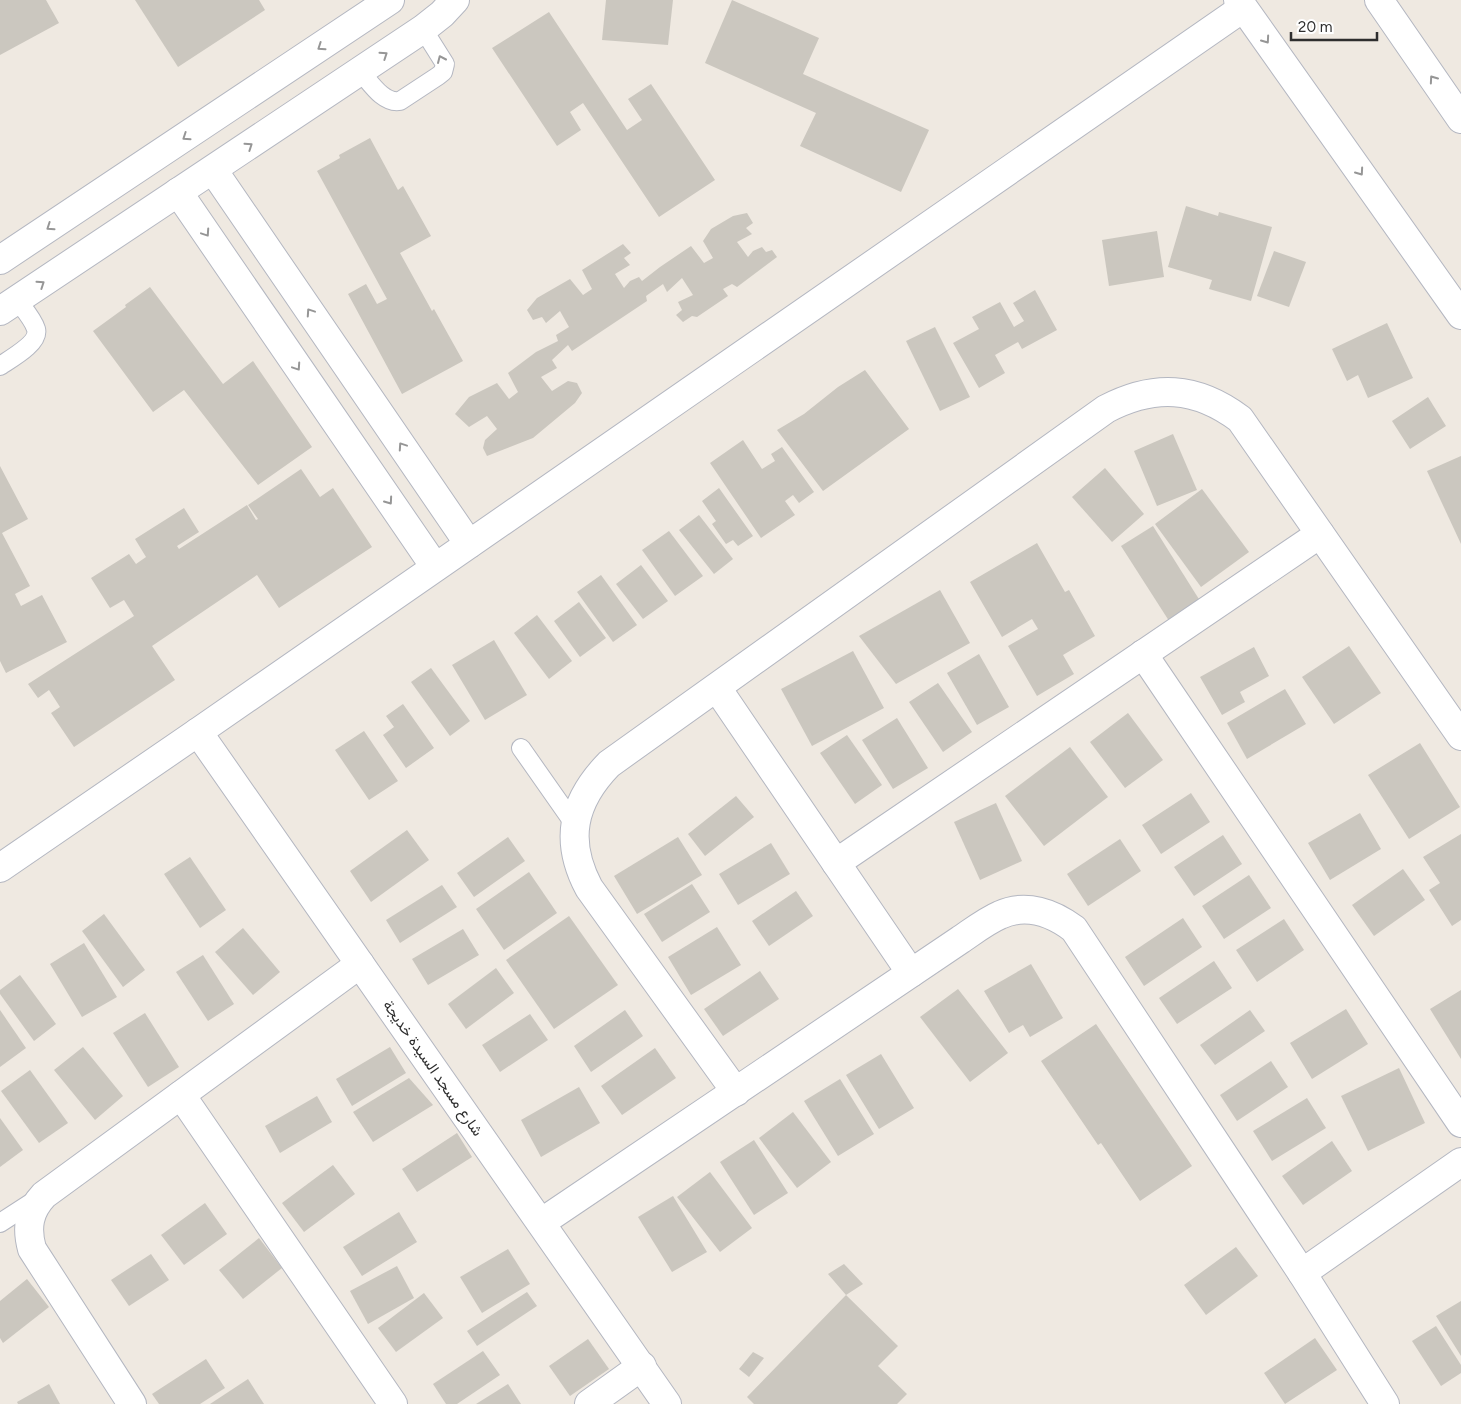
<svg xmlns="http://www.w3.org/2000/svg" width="1461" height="1404" font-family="Figtree,Vazirmatn,sans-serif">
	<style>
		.building { fill: #cbc7bf }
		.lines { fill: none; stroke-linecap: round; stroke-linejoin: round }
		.lane-casing { stroke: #b4b7c1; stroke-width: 20 }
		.street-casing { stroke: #b4b7c1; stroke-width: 30 }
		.secondary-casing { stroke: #b4b7c1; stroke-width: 30 }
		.lane { stroke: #fff; stroke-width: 18 }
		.street { stroke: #fff; stroke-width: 28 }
		.secondary { stroke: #fff; stroke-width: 28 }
		.oneway { stroke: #969696 }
		.labels { text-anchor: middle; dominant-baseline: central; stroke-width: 5; stroke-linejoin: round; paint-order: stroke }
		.street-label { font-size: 15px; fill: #2e2e2e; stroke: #fff }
	</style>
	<rect width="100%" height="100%" fill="#efe9e1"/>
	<!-- building -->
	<g class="building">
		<path d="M0 0H46L59 23 0 55Z"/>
		<path d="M135 0H259L265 10 178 67Z"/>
		<path d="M606 0H673L668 45 602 40Z"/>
		<path d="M732 0 819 38 803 74 929 130 901 192 800 146 816 113 705 63Z"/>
		<path d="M549 12 627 130 642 120 628 99 651 84 715 180 659 217 583 103 570 112 581 130 557 146 492 48Z"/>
		<path d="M370 138 398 190 403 186 431 236 400 253 432 311 434 309 463 361 402 394 348 294 366 284 377 304 387 299 317 171 340 158 339 155Z"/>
		<path d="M1186 206 1218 216 1219 212 1272 227 1251 301 1209 289 1212 280 1168 267Z"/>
		<path d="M747 213 753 223 746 228 752 234 737 242 748 257 753 251 762 247 766 252 772 250 777 257 737 287 732 284 723 289 728 296 697 317 692 316 683 322 676 315 682 310 678 302 693 295 682 278 667 292 663 284 646 296 647 301 572 351 568 345 552 360 557 368 541 377 552 391 568 381 577 383 582 393 575 403 533 438 487 456 483 448 485 440 497 429 487 416 469 427 455 414 469 397 497 383 509 399 518 392 508 373 536 352 558 341 556 335 569 327 560 311 546 323 542 317 533 320 527 310 537 298 570 279 583 295 592 289 582 270 623 244 631 253 624 258 630 265 615 274 624 288 630 281 639 277 642 281 660 267 691 246 704 263 713 258 703 241 711 229 733 216Z"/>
		<path d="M1157 231 1164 277 1109 286 1102 240Z"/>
		<path d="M1274 251 1306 262 1289 307 1257 296Z"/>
		<path d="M150 287 223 384 253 361 312 447 258 485 184 390 153 412 93 331 126 307 125 305Z"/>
		<path d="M1035 290 1057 330 1022 349 1018 342 995 355 1005 373 979 388 953 343 979 329 972 317 1000 302 1014 327 1024 321 1013 303Z"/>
		<path d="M1387 323 1413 378 1368 398 1358 375 1347 381 1332 349Z"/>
		<path d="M935 327 970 397 940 411 906 341Z"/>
		<path d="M865 370 909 429 823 491 777 430 804 414 838 387Z"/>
		<path d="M1428 397 1446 426 1410 449 1392 421Z"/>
		<path d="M1173 434 1197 490 1157 506 1134 451Z"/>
		<path d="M743 440 762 469 775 461 771 454 782 447 814 492 799 503 793 495 785 501 795 515 761 538 710 463Z"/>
		<path d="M1461 456V544L1427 471Z"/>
		<path d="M0 466 28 519 2 533 30 586 15 594 21 606 42 595 67 642 6 673 0 661Z"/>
		<path d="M1105 468 1144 514 1112 542 1072 497Z"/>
		<path d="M301 469 320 497 333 488 372 547 279 608 257 575 152 646 175 680 74 747 51 713 60 707 49 690 38 698 28 684 134 616 124 600 110 608 91 578 129 554 136 564 146 557 135 539 184 508 199 532 177 546 179 549 247 505 256 520 258 519 248 505Z"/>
		<path d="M719 488 753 536 738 546 733 540 726 544 712 524 716 521 702 501Z"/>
		<path d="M1202 489 1249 552 1201 587 1155 524Z"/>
		<path d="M699 515 733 559 714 574 679 530Z"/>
		<path d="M1153 526 1202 604 1171 624 1121 546Z"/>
		<path d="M669 531 703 576 675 596 642 550Z"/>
		<path d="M1037 543 1065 592 1069 590 1095 636 1063 655 1074 674 1037 696 1008 646 1038 629 1032 619 1002 637 970 582Z"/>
		<path d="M641 565 668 601 643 619 616 584Z"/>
		<path d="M601 575 637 625 613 642 577 592Z"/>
		<path d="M940 590 970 643 896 684 859 636Z"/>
		<path d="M579 602 606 638 580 657 554 621Z"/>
		<path d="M537 615 572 661 549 679 514 633Z"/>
		<path d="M494 640 527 695 485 720 452 665Z"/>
		<path d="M1349 646 1381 693 1334 724 1302 677Z"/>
		<path d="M1254 647 1269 676 1240 692 1245 702 1222 715 1200 677Z"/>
		<path d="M853 651 884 708 812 746 781 689Z"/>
		<path d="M979 654 1009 707 977 725 947 673Z"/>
		<path d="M431 668 470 721 450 736 411 682Z"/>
		<path d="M938 683 972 732 943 752 909 702Z"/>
		<path d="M1285 689 1306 724 1247 759 1227 723Z"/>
		<path d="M403 704 434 748 406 768 383 735 394 727 386 716Z"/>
		<path d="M1128 713 1163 760 1125 788 1090 742Z"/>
		<path d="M897 718 928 768 893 789 862 740Z"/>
		<path d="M364 731 398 781 369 800 335 750Z"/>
		<path d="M847 735 882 785 855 804 820 753Z"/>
		<path d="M1420 743 1460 807 1409 839 1368 775Z"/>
		<path d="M1070 747 1108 797 1044 846 1005 796Z"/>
		<path d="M1191 793 1210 822 1161 854 1142 825Z"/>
		<path d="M736 796 754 817 705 856 688 834Z"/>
		<path d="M996 803 1022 861 980 880 954 822Z"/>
		<path d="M1360 813 1381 849 1330 880 1308 843Z"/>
		<path d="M407 830 429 860 371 902 350 871Z"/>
		<path d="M1461 834V920L1452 926 1429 890 1440 883 1423 857Z"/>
		<path d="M1223 835 1242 864 1194 896 1174 867Z"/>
		<path d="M508 837 525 861 474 897 457 873Z"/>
		<path d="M678 837 702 875 637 914 614 876Z"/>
		<path d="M1120 839 1141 871 1088 906 1067 874Z"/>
		<path d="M771 843 790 874 738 905 719 874Z"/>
		<path d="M190 857 226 910 200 928 164 874Z"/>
		<path d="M1403 869 1425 900 1374 936 1352 905Z"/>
		<path d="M529 872 557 913 504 950 476 909Z"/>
		<path d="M1249 875 1271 908 1224 939 1202 906Z"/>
		<path d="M692 884 710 912 662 942 644 914Z"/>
		<path d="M442 885 457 907 400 943 386 920Z"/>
		<path d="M796 891 813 916 769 946 752 921Z"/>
		<path d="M104 914 145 970 123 987 82 931Z"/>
		<path d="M569 916 618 985 554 1029 506 960Z"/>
		<path d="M1183 918 1202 947 1144 986 1125 957Z"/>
		<path d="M1284 919 1304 950 1257 982 1236 950Z"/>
		<path d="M717 927 741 965 691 995 668 957Z"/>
		<path d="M243 928 280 972 253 995 215 952Z"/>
		<path d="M463 929 479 955 428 985 412 959Z"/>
		<path d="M84 943 117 997 82 1017 50 964Z"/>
		<path d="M203 955 234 1004 208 1021 176 972Z"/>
		<path d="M1214 961 1232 988 1177 1024 1159 998Z"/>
		<path d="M1031 964 1063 1018 1030 1037 1023 1025 1009 1033 984 991Z"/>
		<path d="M496 968 514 993 466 1029 448 1004Z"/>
		<path d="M760 971 779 999 723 1036 704 1009Z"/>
		<path d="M20 975 56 1024 34 1041 0 994V990Z"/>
		<path d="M958 989 1008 1053 970 1082 920 1017Z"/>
		<path d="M1461 990V1059L1430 1009Z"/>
		<path d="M1346 1009 1368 1044 1312 1079 1290 1043Z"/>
		<path d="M0 1010 26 1048 0 1067Z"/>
		<path d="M625 1010 643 1036 591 1072 574 1046Z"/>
		<path d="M1250 1010 1265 1031 1215 1065 1200 1045Z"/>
		<path d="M145 1013 179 1067 148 1087 113 1033Z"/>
		<path d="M530 1014 548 1040 500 1072 482 1045Z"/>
		<path d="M1096 1024 1192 1166 1140 1201 1101 1143 1098 1145 1041 1061Z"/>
		<path d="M83 1047 123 1096 95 1120 54 1070Z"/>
		<path d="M390 1047 406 1073 352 1106 336 1079Z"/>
		<path d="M655 1048 676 1078 622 1115 601 1086Z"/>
		<path d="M881 1054 914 1108 879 1129 846 1075Z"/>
		<path d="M1271 1061 1288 1087 1237 1121 1220 1095Z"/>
		<path d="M1399 1068 1425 1123 1368 1151 1341 1096Z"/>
		<path d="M30 1070 68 1123 39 1143 1 1091Z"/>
		<path d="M409 1078 433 1105 373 1142 353 1112Z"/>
		<path d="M840 1079 874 1134 838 1156 804 1101Z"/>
		<path d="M579 1087 600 1123 541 1157 521 1120Z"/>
		<path d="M317 1096 332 1122 280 1153 265 1126Z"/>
		<path d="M1307 1098 1326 1128 1272 1161 1253 1131Z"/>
		<path d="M793 1112 831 1162 797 1188 759 1138Z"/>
		<path d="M0 1118 23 1150 0 1167Z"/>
		<path d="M457 1133 472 1157 417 1192 402 1169Z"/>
		<path d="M754 1140 788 1193 754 1215 720 1162Z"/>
		<path d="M1332 1141 1352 1171 1303 1205 1282 1176Z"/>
		<path d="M333 1165 355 1194 304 1232 282 1203Z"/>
		<path d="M710 1172 752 1228 720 1252 677 1197Z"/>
		<path d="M673 1196 707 1252 672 1272 638 1217Z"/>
		<path d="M205 1203 227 1234 184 1265 161 1235Z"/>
		<path d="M399 1212 417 1242 362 1276 343 1247Z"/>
		<path d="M259 1238 282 1268 243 1299 219 1270Z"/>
		<path d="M1236 1247 1258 1276 1206 1315 1184 1285Z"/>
		<path d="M508 1249 530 1284 482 1313 460 1277Z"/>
		<path d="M151 1254 169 1280 129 1306 111 1280Z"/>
		<path d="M844 1264 863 1284 846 1295 828 1274Z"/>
		<path d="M397 1266 414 1298 368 1324 350 1291Z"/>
		<path d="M27 1279 49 1307 3 1343 0 1338V1301Z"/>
		<path d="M527 1292 537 1306 477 1346 467 1331Z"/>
		<path d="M424 1293 443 1318 396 1352 378 1328Z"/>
		<path d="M846 1295 898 1346 878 1366 907 1394 897 1404H754L747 1397Z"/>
		<path d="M1461 1301V1356L1436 1316Z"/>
		<path d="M1436 1326 1461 1365V1373L1441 1386 1412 1341Z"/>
		<path d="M1315 1338 1337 1370 1285 1404 1264 1373Z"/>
		<path d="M588 1339 609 1369 570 1396 549 1366Z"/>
		<path d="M483 1351 500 1375 457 1404H446L433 1384Z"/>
		<path d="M753 1352 764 1358 749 1377 739 1369Z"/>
		<path d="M206 1359 225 1388 200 1404H159L152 1394Z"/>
		<path d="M248 1379 264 1404H210Z"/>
		<path d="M49 1384 60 1404H18L17 1402Z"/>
		<path d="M508 1384 521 1404H476Z"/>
	</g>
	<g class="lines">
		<defs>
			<g id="lane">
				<path d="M360 71C370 82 383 104 400 101L438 76 443 72 445 64 423 29"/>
				<path d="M0 366C10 359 40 343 36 329 33 319 23 308 17 300"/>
				<path d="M521 748 575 825"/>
				<path d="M0 1223 37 1199"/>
			</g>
			<g id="street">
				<path d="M213 170 469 544"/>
				<path d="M178 192 435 567"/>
				<path d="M0 260 390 0"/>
				<path d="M0 311 423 29 442 14 455 0"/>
				<path d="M1143 654 1461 1123"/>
				<path d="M717 688 911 973"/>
				<path d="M198 732 667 1404"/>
				<path d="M836 863 1320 534"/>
				<path d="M0 868 198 732 1243 8"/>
				<path d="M736 1092 589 888C564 841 572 802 609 764L1106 409C1154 384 1196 386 1240 419L1461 736"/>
				<path d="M181 1095 393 1404"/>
				<path d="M542 1222 960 940C972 932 986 921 1000 915 1026 903 1053 913 1074 929L1302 1273 1385 1404"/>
				<path d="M1302 1273 1461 1162"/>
				<path d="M132 1404 32 1249C26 1227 29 1211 44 1195L360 964"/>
				<path d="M589 1404 642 1366"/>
			</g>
			<g id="secondary">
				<path d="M1238 0 1461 315"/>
				<path d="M1379 0 1461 119"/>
			</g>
		</defs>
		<!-- lane casing -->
		<use href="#lane" class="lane-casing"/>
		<!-- street casing -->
		<use href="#street" class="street-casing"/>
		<!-- secondary casing -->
		<use href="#secondary" class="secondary-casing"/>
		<!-- lane -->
		<use href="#lane" class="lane"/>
		<!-- street -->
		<use href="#street" class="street"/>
		<!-- secondary -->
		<use href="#secondary" class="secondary"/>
	</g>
	<!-- one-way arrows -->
	<defs><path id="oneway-chevron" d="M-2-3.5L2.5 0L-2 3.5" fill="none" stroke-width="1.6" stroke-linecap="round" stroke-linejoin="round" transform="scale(1.25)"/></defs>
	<g class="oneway">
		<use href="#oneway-chevron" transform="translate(1266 40) rotate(55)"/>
		<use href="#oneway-chevron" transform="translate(321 47) rotate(146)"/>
		<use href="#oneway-chevron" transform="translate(384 55) rotate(-34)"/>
		<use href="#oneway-chevron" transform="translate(441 59) rotate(-114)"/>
		<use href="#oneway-chevron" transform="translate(1433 79) rotate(-125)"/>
		<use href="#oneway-chevron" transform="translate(186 137) rotate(146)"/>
		<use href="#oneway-chevron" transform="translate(249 146) rotate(-34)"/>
		<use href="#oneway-chevron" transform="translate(1360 172) rotate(55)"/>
		<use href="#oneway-chevron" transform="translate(50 227) rotate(146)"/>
		<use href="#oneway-chevron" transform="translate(206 233) rotate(56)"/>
		<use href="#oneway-chevron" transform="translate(41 284) rotate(-34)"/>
		<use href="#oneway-chevron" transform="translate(310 312) rotate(-124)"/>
		<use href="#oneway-chevron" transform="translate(297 367) rotate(56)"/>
		<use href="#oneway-chevron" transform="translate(402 446) rotate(-124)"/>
		<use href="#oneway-chevron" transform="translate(389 501) rotate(55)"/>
	</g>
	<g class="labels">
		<!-- street labels -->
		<g class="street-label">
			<text transform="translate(433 1068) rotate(55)">شارع مسجد السيدة خديجة</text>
		</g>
	</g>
	<!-- scale -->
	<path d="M1291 32v8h86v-8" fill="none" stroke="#2e2e2e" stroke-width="2.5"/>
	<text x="1298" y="32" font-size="15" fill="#2e2e2e" stroke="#ffffff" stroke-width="4" paint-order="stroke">20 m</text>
</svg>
